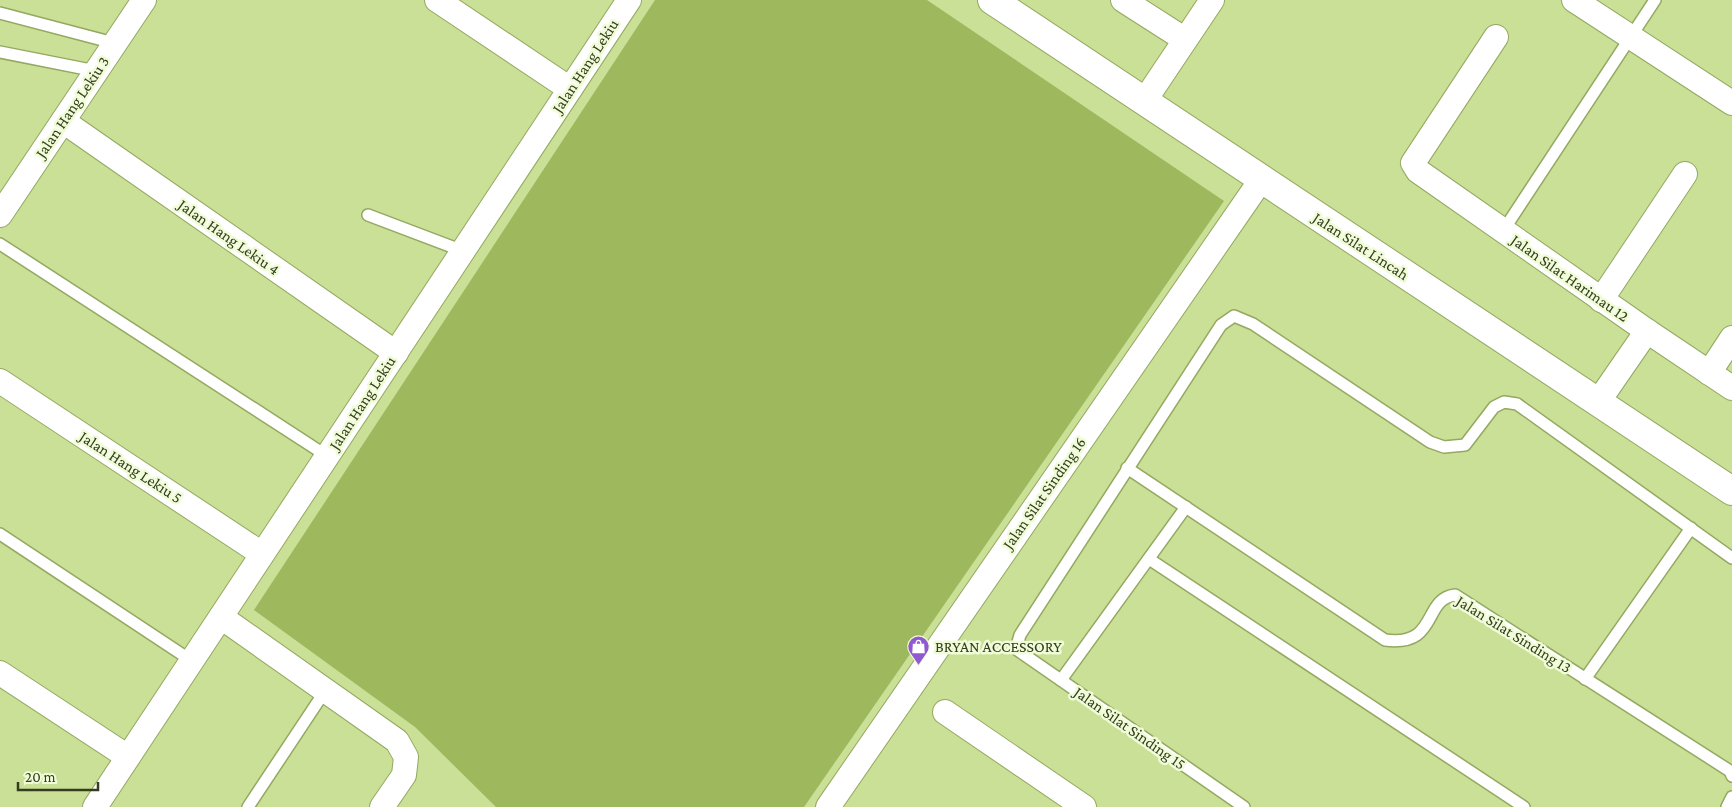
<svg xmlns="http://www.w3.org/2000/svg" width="1732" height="807" font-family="'Crimson Pro',serif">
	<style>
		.green { fill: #9eb85d }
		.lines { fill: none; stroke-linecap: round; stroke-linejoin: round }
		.service-casing { stroke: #94a861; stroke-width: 14 }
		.minor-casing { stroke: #94a861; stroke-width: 26 }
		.tertiary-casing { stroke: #94a861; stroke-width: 30 }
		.service { stroke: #fff; stroke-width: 11 }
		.minor { stroke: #fff; stroke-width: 24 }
		.tertiary { stroke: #fff; stroke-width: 28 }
		.labels { text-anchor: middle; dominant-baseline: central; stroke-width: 5; stroke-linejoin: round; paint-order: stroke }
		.street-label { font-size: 16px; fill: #343d1f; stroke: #f0fcd7 }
		.poi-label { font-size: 16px; fill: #343d1f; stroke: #f0fcd7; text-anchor: start }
	</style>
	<rect width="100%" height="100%" fill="#c9e096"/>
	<!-- green -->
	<path class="green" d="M655 0H927L1224 201 804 807H496L415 727 254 610Z"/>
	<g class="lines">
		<defs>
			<g id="service">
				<path d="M0 13 114 43"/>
				<path d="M0 52 96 71"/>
				<path d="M368 215 463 251"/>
				<path d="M1503 231 1655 0"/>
				<path d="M0 244 327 456"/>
				<path d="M1127 468 1385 640C1439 647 1422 599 1455 595L1730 771 1732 776"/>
				<path d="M0 534 192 661"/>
				<path d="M1149 559 1524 807"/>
				<path d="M1585 679 1691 528"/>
				<path d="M1061 680 1186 507"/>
				<path d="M248 807 325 691"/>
				<path d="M1244 807 1016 649 1020 635 1221 325 1234 316 1253 324 1430 442 1444 447 1465 445 1494 407 1504 402 1517 404 1732 558"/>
				<path d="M1727 807 1732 797"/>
			</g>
			<g id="minor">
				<path d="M437 0 570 89"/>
				<path d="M1123 0 1184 39"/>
				<path d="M1574 0 1732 103"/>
				<path d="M1496 37 1413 163 1418 171 1647 331 1732 388"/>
				<path d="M1145 100 1212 0"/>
				<path d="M63 121 396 353"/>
				<path d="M0 215 144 0"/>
				<path d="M1601 300 1685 174"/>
				<path d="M1709 373 1732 338"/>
				<path d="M0 381 262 554"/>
				<path d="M1598 402 1647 331"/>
				<path d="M221 617 397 741 406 757 404 775 382 807"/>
				<path d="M0 673 128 757"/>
				<path d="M945 712 1084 807"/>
				<path d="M95 807 629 0"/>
				<path d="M828 807 1261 180"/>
			</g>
			<path id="tertiary" d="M992 0 1732 491"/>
		</defs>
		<!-- service casing -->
		<use href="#service" class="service-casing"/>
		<!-- minor casing -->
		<use href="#minor" class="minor-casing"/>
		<!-- tertiary casing -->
		<use href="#tertiary" class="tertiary-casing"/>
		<!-- service -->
		<use href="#service" class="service"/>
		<!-- minor -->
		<use href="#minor" class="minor"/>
		<!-- tertiary -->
		<use href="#tertiary" class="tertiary"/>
	</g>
	<!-- icons -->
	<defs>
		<symbol id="shop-pin" viewBox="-11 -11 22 30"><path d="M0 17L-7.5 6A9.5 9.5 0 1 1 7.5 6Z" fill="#9059d1" stroke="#f0fcd7"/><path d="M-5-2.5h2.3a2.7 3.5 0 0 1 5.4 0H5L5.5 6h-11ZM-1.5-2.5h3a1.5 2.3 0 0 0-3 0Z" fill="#fff"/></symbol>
	</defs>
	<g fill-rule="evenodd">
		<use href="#shop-pin" x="906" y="634" width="25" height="34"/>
	</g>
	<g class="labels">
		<!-- street labels -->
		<g class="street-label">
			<text transform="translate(585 66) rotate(-57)">Jalan Hang Lekiu</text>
			<text transform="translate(72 107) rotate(-56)">Jalan Hang Lekiu 3</text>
			<text transform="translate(229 237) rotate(35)">Jalan Hang Lekiu 4</text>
			<text transform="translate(1361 246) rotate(33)">Jalan Silat Lincah</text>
			<text transform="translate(1570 278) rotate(35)">Jalan Silat Harimau 12</text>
			<text transform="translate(362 403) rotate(-57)">Jalan Hang Lekiu</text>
			<text transform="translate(131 467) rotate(33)">Jalan Hang Lekiu 5</text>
			<text transform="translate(1044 493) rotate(-55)">Jalan Silat Sinding 16</text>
			<text transform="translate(1514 634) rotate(32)">Jalan Silat Sinding 13</text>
			<text transform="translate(1130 728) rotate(35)">Jalan Silat Sinding 15</text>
		</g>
		<!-- poi labels -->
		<g class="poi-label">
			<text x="935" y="646">BRYAN ACCESSORY</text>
		</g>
	</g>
	<!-- scale -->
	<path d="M18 782v8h80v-8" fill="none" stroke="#343d1f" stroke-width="2.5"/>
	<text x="25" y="782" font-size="15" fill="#343d1f" stroke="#f0fcd7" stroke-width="4" paint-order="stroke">20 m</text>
</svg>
